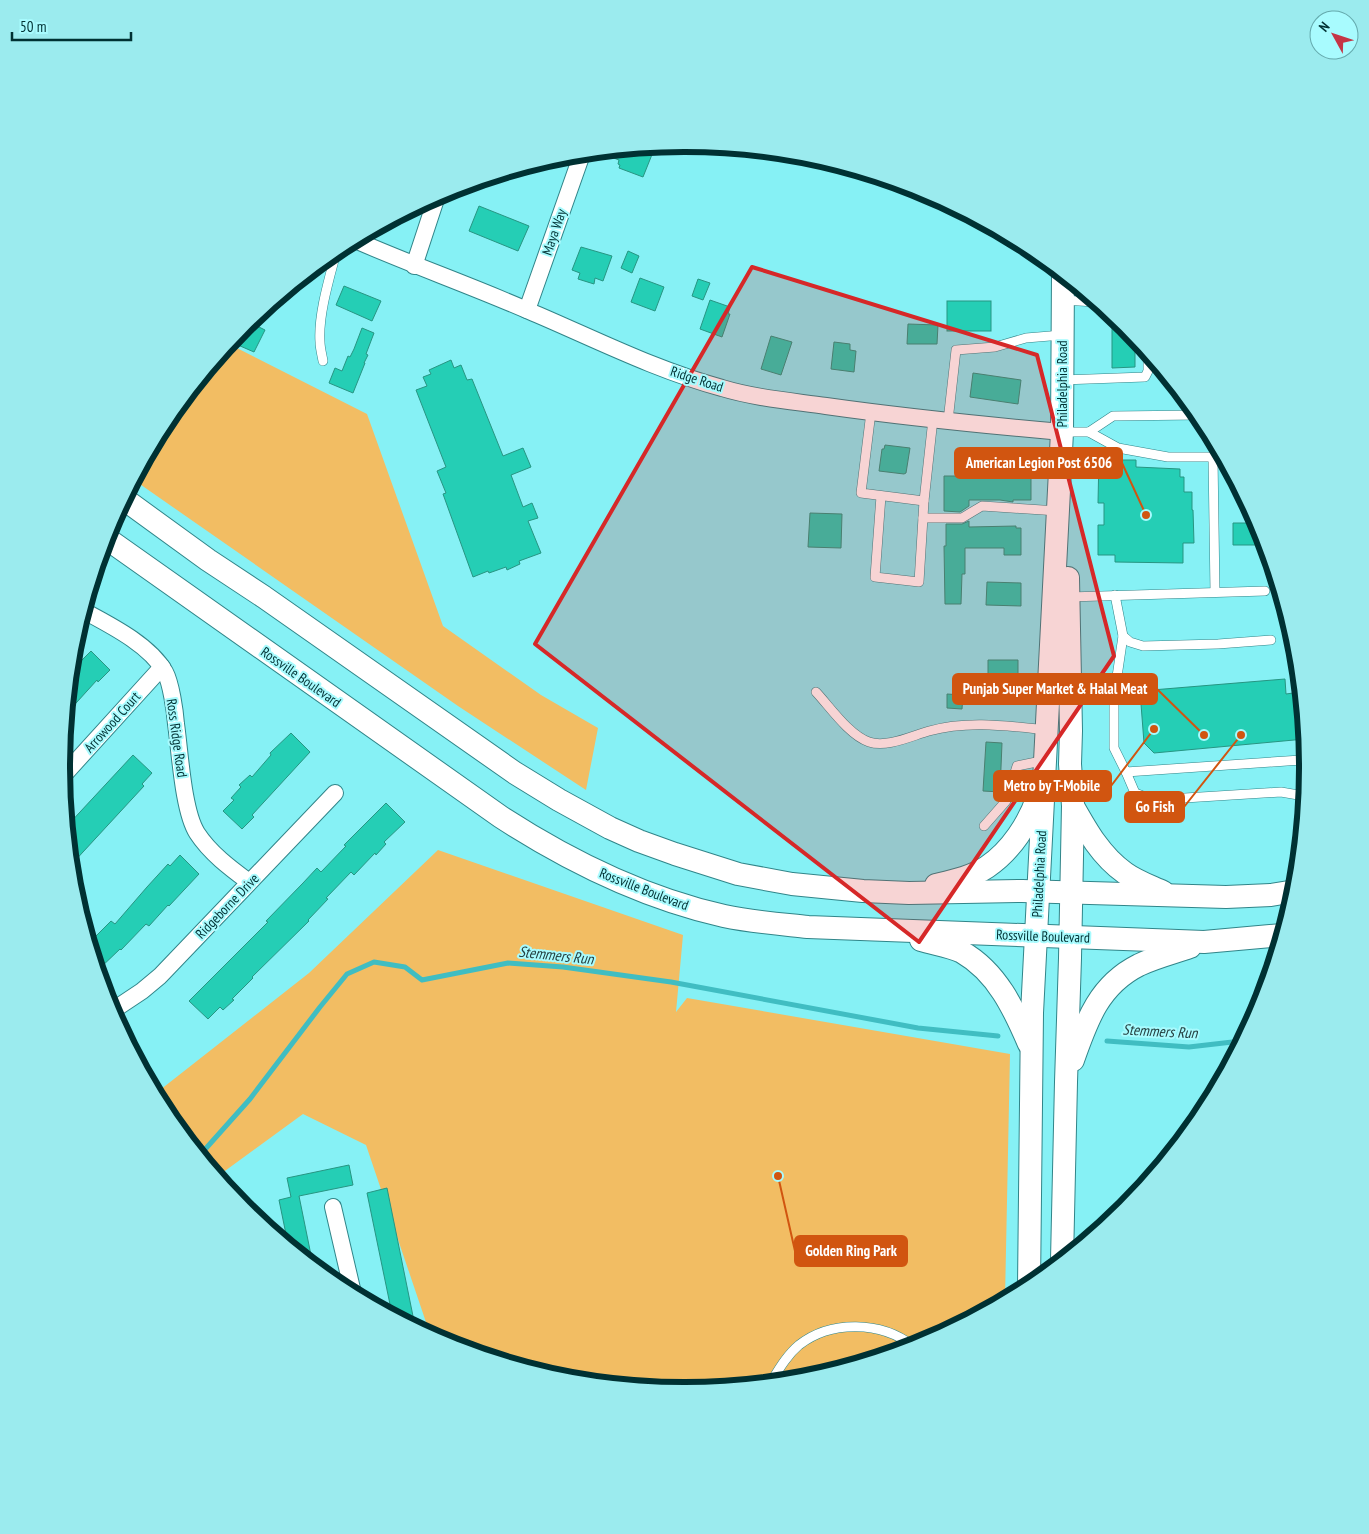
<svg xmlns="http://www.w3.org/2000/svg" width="1369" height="1534" font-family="'PT Sans Narrow',sans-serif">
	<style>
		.green { fill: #f2bd63 }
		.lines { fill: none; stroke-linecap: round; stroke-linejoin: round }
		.stream { stroke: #40bdc2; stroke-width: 5 }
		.building { fill: #25ceb5; stroke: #279582 }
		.lane-casing { stroke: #318589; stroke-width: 10 }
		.street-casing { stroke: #318589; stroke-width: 18 }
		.secondary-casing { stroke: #318589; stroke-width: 24 }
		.lane { stroke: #fff; stroke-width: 9 }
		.street { stroke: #fff; stroke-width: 16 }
		.secondary { stroke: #fff; stroke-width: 22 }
		.marked { fill: #d62828; fill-opacity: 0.2; stroke: #d62828; stroke-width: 4; stroke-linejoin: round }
		.labels { text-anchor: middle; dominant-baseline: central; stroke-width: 4; stroke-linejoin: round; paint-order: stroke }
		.street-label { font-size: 14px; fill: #003133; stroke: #a8fbfe }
		.water-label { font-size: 15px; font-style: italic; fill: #254041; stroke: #a8fbfe }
		.rim { fill: none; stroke: #003133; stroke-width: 6 }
		.leader { fill: none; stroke: #d15510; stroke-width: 2 }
		.callout-dot { fill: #d15510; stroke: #a8fbfe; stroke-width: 2 }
		.callout { fill: #d15510; stroke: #d15510; stroke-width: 2 }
		.callout-label { font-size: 15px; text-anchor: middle; font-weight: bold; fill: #fff }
	</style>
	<rect width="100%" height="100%" fill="#86f1f5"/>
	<!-- green -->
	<g class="green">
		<path d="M229 344 367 414 443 626 541 695 598 728 586 790 458 706 134 480 166 421Z"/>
		<path d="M438 850 683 935 676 1012 687 998 1010 1054 1005 1299 923 1343 806 1378 684 1390 563 1378 446 1343 430 1334 366 1145 303 1114 218 1176 166 1113 155 1092 160 1090 309 973Z"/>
	</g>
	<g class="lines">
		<!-- stream -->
		<g class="stream">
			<path d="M1107 1041 1189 1047 1241 1041"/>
			<path d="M200 1155 250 1099 320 1007 347 974 374 962 405 967 422 980 508 963 563 967 671 982 918 1028 998 1036"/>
		</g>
	</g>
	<!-- building -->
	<g class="building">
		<path d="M655 147 643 177 619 168 620 165 618 164 619 160 598 152Z"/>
		<path d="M479 206 529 226 518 251 469 231Z"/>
		<path d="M581 247 612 256 603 281 595 278 594 284 578 279 580 273 572 270Z"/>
		<path d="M628 251 639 256 632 273 621 268Z"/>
		<path d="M640 278 664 287 655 311 631 302Z"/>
		<path d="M698 279 710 283 703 300 692 296Z"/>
		<path d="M344 286 381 301 372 321 336 305Z"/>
		<path d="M710 300 730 307 728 314H730L722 337 700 329Z"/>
		<rect x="947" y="301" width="44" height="30"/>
		<path d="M1112 316 1125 326 1135 338V367L1112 368Z"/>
		<path d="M249 322 265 330 254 352 231 342Z"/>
		<path d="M908 324 938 325 937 344H907Z"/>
		<path d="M362 328 374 333 366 354 368 355 364 363H365L353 393 329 383 335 368 342 371 348 356 350 357 354 349Z"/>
		<path d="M771 336 792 342 781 375 761 369Z"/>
		<path d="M834 342 850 344V350L856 351 854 372 831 369Z"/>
		<path d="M451 360 454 368 461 365 467 380 472 379 503 456 523 448 531 467 511 475 523 507 532 503 538 518 528 521 541 553 519 561 520 564 507 570 506 567 489 573 488 571 473 577 443 494 446 493 437 471 446 467 416 390 427 386 423 377 431 374 429 370Z"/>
		<path d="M973 373 1021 380 1018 404 970 397Z"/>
		<path d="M885 445 910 448 906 473 904 474 879 471 882 449H884Z"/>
		<path d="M975 453H1031V500H1013V502L1000 500H969V506L960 512 944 511V476H974Z"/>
		<path d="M1099 455 1122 456V460H1136V467L1180 469V477H1184V492H1192V510H1193L1194 543H1183V563L1115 562V555H1098V525H1104V503H1098Z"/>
		<path d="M810 513 842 514 841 548 808 547Z"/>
		<path d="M969 521V527L1016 526V528H1021V555H1004V548H965V574H962L961 604H945L944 546H946V524H962Z"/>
		<path d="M1233 523H1257L1258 545H1233Z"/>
		<path d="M987 582 1021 583V606L986 605Z"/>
		<path d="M91 651 110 670 98 682 97 680 67 713 71 667 78 660 80 662Z"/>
		<path d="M988 660H1018V679L988 680Z"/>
		<path d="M1285 679 1286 694 1300 692 1305 739 1154 753 1144 743 1140 691Z"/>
		<path d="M947 694 963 695 962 709 947 708Z"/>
		<path d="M291 733 310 752 252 815 254 817 242 829 223 811 234 800 231 798 241 787 239 785 250 775 252 777 271 755 270 753Z"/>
		<path d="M986 742 1002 743 1000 792 983 791Z"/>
		<path d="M133 755 152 773 142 784 144 786 71 865 67 826Z"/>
		<path d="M386 803 405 822 384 842 386 844 376 855 375 853 354 875 351 872 326 898 328 899 308 920 309 921 252 977 253 978 232 999 234 1000 223 1010 220 1007 208 1019 189 1001 268 922 266 921 303 883 317 868 321 872 346 846 344 845Z"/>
		<path d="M180 855 199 874 169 906 168 905 149 926 146 924 121 950 120 949 98 970 90 942 111 921 115 924 147 887 168 864 170 866Z"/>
		<path d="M349 1165 353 1185 299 1196 313 1265 288 1244 279 1200 291 1197 287 1178Z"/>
		<path d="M387 1188 415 1326 392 1314 367 1193Z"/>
	</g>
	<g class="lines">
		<defs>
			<g id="lane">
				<path d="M1063 300 1095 302"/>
				<path d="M323 361C322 355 320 348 320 342 318 314 330 276 337 249"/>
				<path d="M1062 380 1145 377 1148 371V354"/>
				<path d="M871 412 861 493 924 501 933 419"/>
				<path d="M948 421 956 350 995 347 1026 338 1062 335"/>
				<path d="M1062 432H1089L1118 448 1168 457H1222"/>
				<path d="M1089 432 1113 416 1198 415"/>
				<path d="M1213 457 1215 592"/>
				<path d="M881 496 875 577 919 582 924 501"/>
				<path d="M923 518H962L982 506 1058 511"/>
				<path d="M1115 595 1123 636 1130 642 1143 646 1218 644 1271 640"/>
				<path d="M1069 597 1265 591"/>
				<path d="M1123 636 1114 697V748L1126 772 1301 760 1305 799"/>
				<path d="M816 692C830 707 849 735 869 742 887 748 911 736 929 731 968 720 1008 726 1047 730"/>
				<path d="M1126 772 1135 793 1153 800 1281 792 1304 796"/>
				<path d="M984 826 1006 801 1017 766 1046 760"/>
				<path d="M771 1382C779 1369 787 1355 799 1345 831 1320 881 1321 913 1346"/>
			</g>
			<g id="street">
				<path d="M355 240C412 265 472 286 529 311 593 338 655 370 722 388 755 398 791 401 826 406 904 417 983 425 1062 432"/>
				<path d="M414 266 437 196"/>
				<path d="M527 310 582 154"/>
				<path d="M84 611C110 625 150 645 165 672 171 683 175 711 176 724 180 752 183 811 197 833 210 853 230 868 249 882"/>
				<path d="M62 777 162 667"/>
				<path d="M112 1011 142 991 160 976 335 793"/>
				<path d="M333 1207 353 1293"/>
			</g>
			<g id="secondary">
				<path d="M124 499 208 560 264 597 515 773 559 800 610 828 639 841 675 854 738 874 792 884 863 891 909 893 1022 891 1226 897 1271 895 1295 891"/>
				<path d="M106 538 501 817C569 861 644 898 724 916 752 922 780 924 808 927L1204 942 1282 935"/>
				<path d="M1073 806C1087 831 1101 856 1125 873 1136 881 1150 886 1163 892"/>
				<path d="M936 885C953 881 972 877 987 867 1011 851 1029 823 1038 796"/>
				<path d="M921 940C934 944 950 946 962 952 997 972 1014 1009 1029 1044"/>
				<path d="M1073 1060C1087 1020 1099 985 1139 965 1156 957 1173 953 1190 947"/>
				<path d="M1062 1260 1066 1082 1070 958 1073 806 1070 764 1071 731 1068 578"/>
				<path d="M1029 1286 1032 1013 1062 432 1063 275"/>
			</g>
		</defs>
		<!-- lane casing -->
		<use href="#lane" class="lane-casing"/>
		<!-- street casing -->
		<use href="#street" class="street-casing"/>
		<!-- secondary casing -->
		<use href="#secondary" class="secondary-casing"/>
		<!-- lane -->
		<use href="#lane" class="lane"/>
		<!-- street -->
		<use href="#street" class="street"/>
		<!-- secondary -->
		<use href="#secondary" class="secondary"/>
	</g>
	<!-- marked area -->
	<path class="marked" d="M752 267 1037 355 1114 656 919 942 535 644Z"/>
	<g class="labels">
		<!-- street labels -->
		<g class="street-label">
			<text transform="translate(554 232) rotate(-71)">Maya Way</text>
			<text transform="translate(697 379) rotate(18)">Ridge Road</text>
			<text transform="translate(1062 384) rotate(-90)">Philadelphia Road</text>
			<text transform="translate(301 677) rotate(35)">Rossville Boulevard</text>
			<text transform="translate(112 722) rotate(-48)">Arrowood Court</text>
			<text transform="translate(177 738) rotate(82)">Ross Ridge Road</text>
			<text transform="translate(1039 874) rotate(-87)">Philadelphia Road</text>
			<text transform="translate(644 889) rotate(21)">Rossville Boulevard</text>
			<text transform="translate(227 906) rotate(-46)">Ridgeborne Drive</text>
			<text transform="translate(1043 936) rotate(2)">Rossville Boulevard</text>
		</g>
		<!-- water labels -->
		<g class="water-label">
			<text transform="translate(556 955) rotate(6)">Stemmers Run</text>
			<text transform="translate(1160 1031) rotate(3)">Stemmers Run</text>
		</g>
	</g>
	<!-- crop -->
	<path d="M0 0H1369V1534H0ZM684 152H685A614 614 0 0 1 1299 766V768A614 614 0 0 1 685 1382H684A614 614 0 0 1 70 768V766A614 614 0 0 1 684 152Z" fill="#9bebee" fill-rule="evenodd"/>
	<path class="rim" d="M684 152H685A614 614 0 0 1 1299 766V768A614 614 0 0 1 685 1382H684A614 614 0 0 1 70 768V766A614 614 0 0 1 684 152Z"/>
	<!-- callouts -->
	<path class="leader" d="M1146 515L1122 463M1204 735L1157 689M1154 729L1111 786M1241 735L1184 807M778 1176L795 1251"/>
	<g class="callout-dot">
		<circle cx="1146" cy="515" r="5"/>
		<circle cx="1204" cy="735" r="5"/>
		<circle cx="1154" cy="729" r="5"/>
		<circle cx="1241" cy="735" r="5"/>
		<circle cx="778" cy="1176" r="5"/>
	</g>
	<g class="callout">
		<rect x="955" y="448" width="167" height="30" rx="5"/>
		<rect x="953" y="674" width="204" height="30" rx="5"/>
		<rect x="994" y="771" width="117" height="30" rx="5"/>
		<rect x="1125" y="792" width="59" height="30" rx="5"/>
		<rect x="795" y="1236" width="112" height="30" rx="5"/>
	</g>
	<g class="callout-label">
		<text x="1039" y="468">American Legion Post 6506</text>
		<text x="1055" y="694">Punjab Super Market &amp; Halal Meat</text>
		<text x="1052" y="791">Metro by T-Mobile</text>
		<text x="1155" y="812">Go Fish</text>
		<text x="851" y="1256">Golden Ring Park</text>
	</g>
	<!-- north arrow -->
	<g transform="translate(1334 35) rotate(310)"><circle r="24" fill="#a8fbfe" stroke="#65aaad"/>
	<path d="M0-4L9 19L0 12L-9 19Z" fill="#c53546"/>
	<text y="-8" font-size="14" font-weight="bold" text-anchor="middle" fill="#003133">N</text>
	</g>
	<!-- scale -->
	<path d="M12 32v8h119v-8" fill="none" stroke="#003133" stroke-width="2.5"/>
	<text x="20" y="32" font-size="15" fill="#003133" stroke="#a8fbfe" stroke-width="4" paint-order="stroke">50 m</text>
</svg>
